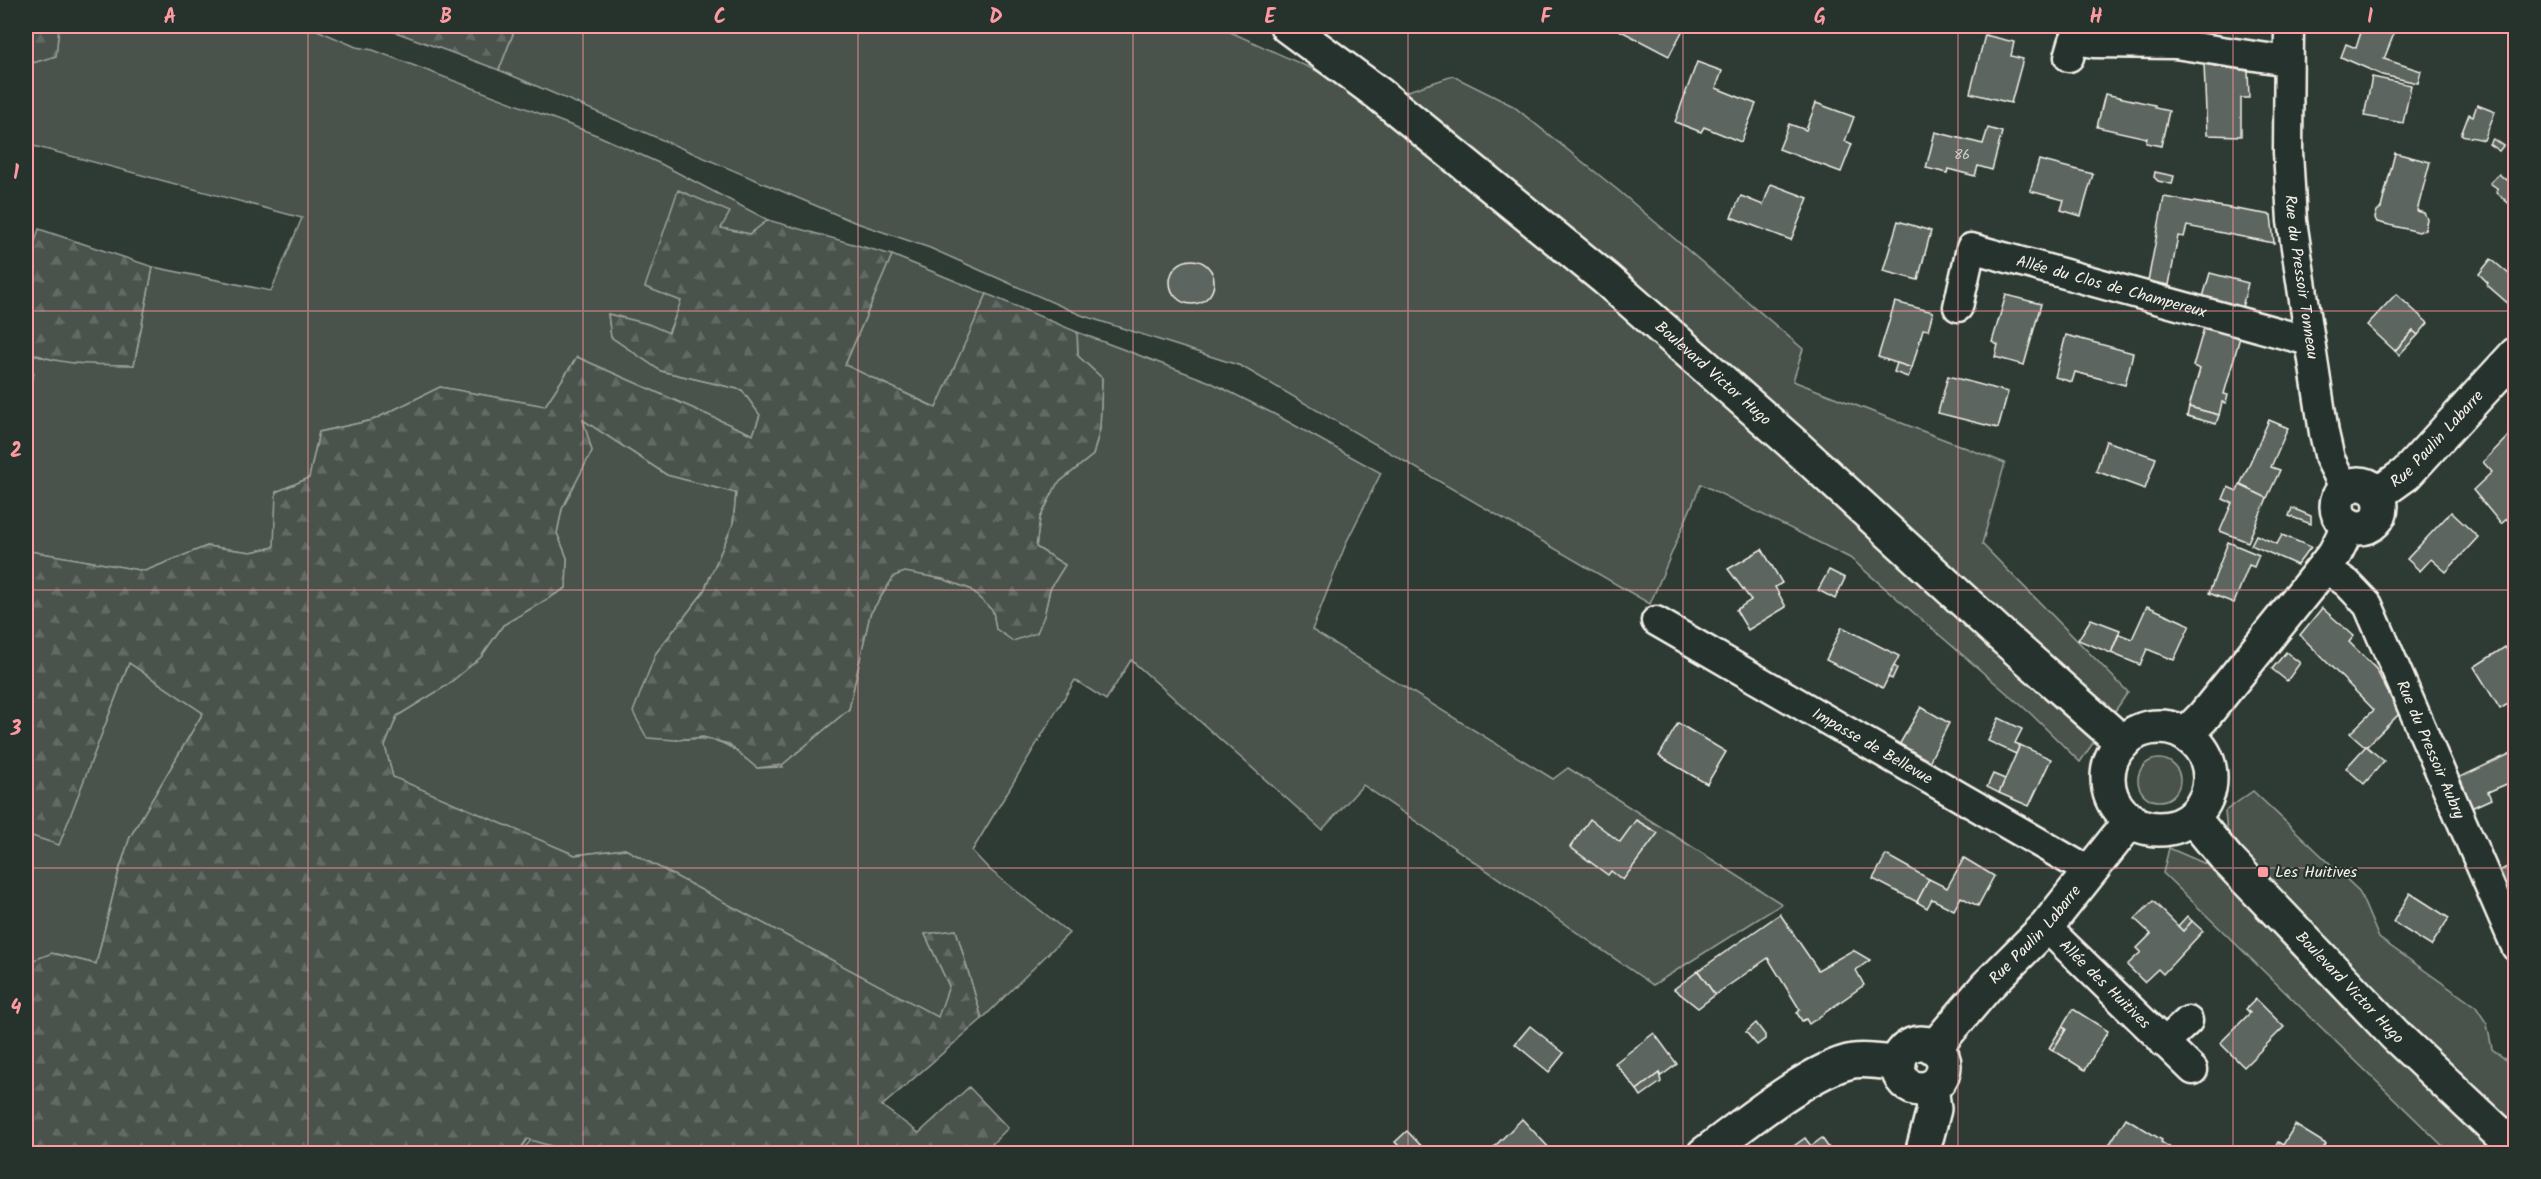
<svg xmlns="http://www.w3.org/2000/svg" width="2541" height="1179" font-family="Kalam,sans-serif">
	<style>
		.green { fill: #48524c; stroke: #9ea29a; stroke-width: 1.5 }
		.forest { fill: url(#forest-firs); stroke: #9ea29a; stroke-width: 1.5 }
		.building { fill: #5c655e; stroke: #f4f1e8; stroke-width: 1.5 }
		.lines { fill: none; stroke-linecap: round; stroke-linejoin: round }
		.street-casing { stroke: #f4f1e8; stroke-width: 33 }
		.secondary-casing { stroke: #f4f1e8; stroke-width: 38 }
		.street { stroke: #26332d; stroke-width: 28 }
		.secondary { stroke: #26332d; stroke-width: 33 }
		.grid { fill: none; stroke: #ff9aa2; stroke-width: 1.5; stroke-opacity: 0.55 }
		.poi-dot { fill: #ff9aa2; stroke: #26332d; stroke-width: 2 }
		.labels { text-anchor: middle; dominant-baseline: central; stroke-width: 4.5; stroke-linejoin: round; paint-order: stroke }
		.number-label { font-size: 14px; fill: #cecec6 }
		.street-label { font-size: 16px; fill: #f4f1e8; stroke: #26332d }
		.poi-label { font-size: 16px; fill: #f4f1e8; stroke: #26332d; text-anchor: start }
		.neatline { fill: none; stroke: #ff9aa2; stroke-width: 2 }
		.grid-label { font-size: 20px; text-anchor: middle; font-weight: bold; fill: #ff9aa2 }
	</style>
	<defs>
		<pattern id="forest-firs" width="22" height="20" patternUnits="userSpaceOnUse" patternTransform="scale(1.5)"><rect width="22" height="20" fill="#48524c"/><path d="M5 1l3.5 6h-7zM16 11l3.5 6h-7z" fill="#636b66"/></pattern>
	</defs>
	<rect width="100%" height="100%" fill="#2e3b34"/>
	<filter id="ink" filterUnits="userSpaceOnUse"><feTurbulence type="fractalNoise" baseFrequency=".0167" numOctaves="2"/><feDisplacementMap in="SourceGraphic" scale="12" xChannelSelector="R" yChannelSelector="G"/><feConvolveMatrix kernelMatrix="1 2 1 2 8 2 1 2 1" color-interpolation-filters="sRGB"/></filter>
	<g filter="url(#ink)">
		<!-- green -->
		<g class="green">
			<path d="M59 26H308L356 47 373 50 599 136 661 164 768 220 750 234 720 228 729 213 646 287 682 301 668 333 648 324 608 314 611 337 661 371 742 390 760 415 753 435 577 357 545 406 440 387 373 420 319 432 309 478 276 492 275 547 251 552 207 546 145 571 30 551 26 557V397L34 373H26V350L40 357 134 365 153 267 271 291 302 218 26 144V65L56 56Z"/>
			<path d="M516 26H1217L1381 100 1453 76 1513 106 1619 191 1803 349 1793 381 2005 463 1982 544 2128 692 2080 762 2030 713 1850 558 1701 484 1650 604 1241 366 1081 315 930 248 854 222 499 70Z"/>
			<path d="M892 255 987 294 937 408 845 365Z"/>
			<path d="M1077 332 1210 382 1274 414 1381 473 1347 541 1312 630 1553 779 1568 768 1782 904 1653 985 1363 785 1322 830 1131 660 1106 700 1075 680 972 851 990 870 1069 933 982 1019 956 930 925 934 949 986 939 1018 625 849 575 855 393 778 385 746 397 716 446 686 481 657 503 625 566 588 567 558 557 533 562 509 592 451 582 419 667 475 736 493 733 524 703 593 656 653 676 740C718 735 726 742 757 768L783 767 782 765 849 709 870 614 894 576 905 571 943 579 970 589 993 611 996 629 1044 616 1050 589 1065 565 1036 547 1040 518 1057 484 1093 455 1100 429 1102 378 1078 356Z"/>
			<path d="M129 663 203 713 130 837 119 871 96 964 56 954 26 964V834L59 844Z"/>
			<circle cx="2159" cy="780" r="21"/>
			<path d="M2253 791 2359 891 2379 938 2476 1007 2487 1024 2492 1049 2509 1062 2515 1063V1132L2459 1080 2255 867 2227 832 2225 811Z"/>
			<path d="M2169 848 2208 865 2421 1079 2500 1153H2450L2163 873Z"/>
			<path d="M531 1140 579 1153 519 1154Z"/>
		</g>
		<!-- forest -->
		<g class="forest">
			<path d="M26 26H59L56 56 26 65Z"/>
			<path d="M379 26H516L499 70Z"/>
			<path d="M678 190 730 212 721 228 750 234 768 220 892 255 845 365 936 408 987 294 1077 332 1078 356 1102 378 1100 429 1093 455 1057 484 1040 518 1036 547 1065 565 1050 589 1044 616 1037 633 1013 641 996 629 993 611 970 589 943 579 905 572 894 576 870 614 849 709 782 765 757 768 728 744 703 737 676 740 647 738 633 712 656 653 703 593 733 524 736 493 667 475 583 420 592 451 562 509 557 533 567 558 566 588 503 625 481 657 446 686 397 716 385 746 393 777 575 855 625 849 938 1017 949 986 925 934 956 930 982 1019 882 1106 919 1133 969 1087 1008 1128 982 1154H579L527 1139 517 1154 26 1153V963L52 953 96 964 119 871 130 837 203 713 129 663 59 845 26 834V557L30 551 145 571 207 546 251 552 274 547 276 492 309 478 319 432 373 420 440 387 545 406 577 357 753 435 760 415 742 390 661 371 611 337 608 314 648 324 669 333 681 301 645 287Z"/>
			<path d="M39 229 153 267 134 365C97 364 59 367 26 350V269Z"/>
		</g>
		<!-- building -->
		<g class="building">
			<path d="M1621 26H1685L1669 56 1619 30Z"/>
			<path d="M2363 26H2397L2384 59 2421 71 2418 83 2382 75 2341 57 2346 44 2356 48Z"/>
			<path d="M2482 26H2511L2508 35Z"/>
			<path d="M1985 35 2014 42 2011 56 2023 59 2011 103 1970 93Z"/>
			<path d="M1697 62 1722 71 1716 88 1756 104 1741 142 1704 127 1701 132 1675 122Z"/>
			<path d="M2204 64 2248 71 2249 98H2241V136L2207 135Z"/>
			<path d="M2372 77 2411 85 2403 123 2364 116Z"/>
			<path d="M2105 94 2155 105V108L2169 111 2161 146 2146 143 2147 138 2097 127Z"/>
			<path d="M1816 103 1854 117 1845 141 1852 144 1841 172 1779 149 1789 124 1806 130Z"/>
			<path d="M2477 105 2495 112 2484 140 2461 135 2469 114 2473 116Z"/>
			<path d="M1988 128 2002 132 1992 170 1978 166 1975 176 1948 169 1947 173 1926 168 1935 132 1983 144Z"/>
			<path d="M2493 139 2503 146 2499 151 2489 144Z"/>
			<path d="M2395 153 2430 162 2417 211 2424 213 2427 219 2425 229 2419 232 2377 222 2375 218 2377 211 2381 208Z"/>
			<path d="M2039 160 2093 174 2081 216 2061 210 2064 200 2030 191Z"/>
			<path d="M2155 172 2174 176 2172 184 2158 181 2154 177Z"/>
			<path d="M2499 174 2506 180 2510 177 2516 181V210L2496 192 2498 189 2490 183Z"/>
			<path d="M1771 184 1808 198 1791 240 1731 217 1741 196 1763 205Z"/>
			<path d="M2164 197 2271 215 2274 243 2187 226 2184 237 2178 236 2169 285 2148 281Z"/>
			<path d="M1898 221 1931 231 1918 280 1883 271Z"/>
			<path d="M2491 259 2516 280V301L2511 306 2487 285 2488 283 2479 274Z"/>
			<circle cx="1192" cy="282" r="22"/>
			<path d="M2210 273 2248 283 2242 308 2203 297Z"/>
			<path d="M2396 294 2428 323 2418 335 2413 331 2395 351 2367 325Z"/>
			<path d="M2006 295 2041 304 2024 365 1995 357 1998 345 1992 342Z"/>
			<path d="M1895 302 1933 312 1928 330 1923 329 1912 368 1878 357Z"/>
			<path d="M2204 328 2240 337 2224 394 2228 395 2226 403 2222 402 2219 415 2189 407 2200 369 2193 366Z"/>
			<path d="M2413 331 2418 335 2399 355 2395 351Z"/>
			<path d="M2066 335 2133 353 2125 385 2075 372 2072 382 2055 377Z"/>
			<path d="M1897 363 1912 368 1908 377 1894 372Z"/>
			<path d="M1948 376 2008 392 1998 428 1938 413Z"/>
			<path d="M2189 407 2219 415 2216 424 2187 416Z"/>
			<path d="M2269 420 2288 428 2271 467 2280 470 2267 498 2240 485Z"/>
			<path d="M2516 428V511L2501 524 2473 490 2492 472 2483 462Z"/>
			<path d="M2106 441 2156 458 2145 489 2096 471Z"/>
			<path d="M2240 485 2267 498 2248 542 2220 531 2232 503 2223 499 2228 487 2237 491Z"/>
			<path d="M2292 508 2311 516V524L2289 516Z"/>
			<path d="M2451 512 2478 537 2446 572 2431 559 2420 571 2407 559Z"/>
			<path d="M2516 514V529L2508 520Z"/>
			<path d="M2256 535 2277 544 2282 535 2311 547 2297 565 2251 545Z"/>
			<path d="M2228 542 2259 555 2254 567 2249 565 2234 603 2209 593Z"/>
			<path d="M1762 549 1782 583 1775 587 1786 607 1748 630 1736 610 1751 600 1728 569Z"/>
			<path d="M1829 570 1845 578 1835 599 1818 590Z"/>
			<path d="M2147 606 2190 625 2174 660 2147 649 2140 665 2111 653 2119 634 2132 639Z"/>
			<path d="M2322 608 2354 636 2349 642 2376 669 2399 714 2366 747 2350 733 2374 710 2300 635Z"/>
			<path d="M2091 619 2120 630 2111 653 2078 640Z"/>
			<path d="M1842 627 1899 656 1883 688 1826 660Z"/>
			<path d="M2505 647 2516 663V699L2500 709 2474 667Z"/>
			<path d="M2286 652 2300 663 2287 681 2272 669Z"/>
			<path d="M1894 666 1897 668 1892 679 1888 677Z"/>
			<path d="M1921 707 1949 723 1929 762 1899 745Z"/>
			<path d="M1999 718 2022 729 2015 743 2020 745 2016 754 1988 741Z"/>
			<path d="M1678 723 1726 752 1707 784 1659 756Z"/>
			<path d="M2020 745 2051 759 2029 806 1999 793Z"/>
			<path d="M2366 746 2384 761 2364 784 2346 768Z"/>
			<path d="M2516 751V780L2488 792 2491 799 2469 809 2456 779Z"/>
			<path d="M1993 774 2005 779 1999 793 1987 787Z"/>
			<path d="M1590 819 1620 842 1636 820 1658 833 1623 880 1611 871 1608 875 1570 847Z"/>
			<path d="M1886 855 1929 879 1917 902 1873 879Z"/>
			<path d="M1964 858 1994 876 1978 906 1961 897 1954 910 1932 899 1927 908 1917 902 1929 879 1947 888Z"/>
			<path d="M2513 864 2516 869V905L2513 907 2497 872Z"/>
			<path d="M2410 893 2449 918 2431 946 2393 922Z"/>
			<path d="M2153 901 2183 931 2192 921 2203 931 2163 974 2158 969 2144 982 2127 965 2141 952 2137 948 2151 934 2135 919Z"/>
			<path d="M1780 914 1818 970 1853 950 1870 960 1856 970 1864 985 1809 1024 1806 1019 1802 1021 1797 1013 1800 1010 1768 958 1715 995 1698 971Z"/>
			<path d="M2187 916 2192 921 2183 931 2178 926Z"/>
			<path d="M1698 971 1715 995 1698 1008 1674 989Z"/>
			<path d="M2256 999 2284 1027 2244 1067 2220 1043 2250 1013 2246 1009Z"/>
			<path d="M2073 1009 2108 1031 2085 1070 2053 1050 2066 1029 2062 1027Z"/>
			<path d="M1756 1023 1765 1035V1039L1757 1045 1746 1032Z"/>
			<path d="M1530 1026 1564 1053 1549 1072 1515 1044Z"/>
			<path d="M2062 1027 2066 1029 2053 1050 2049 1048Z"/>
			<path d="M1654 1033 1677 1064 1661 1076 1659 1073 1637 1090 1615 1063Z"/>
			<path d="M1659 1073 1661 1082 1641 1096 1637 1090Z"/>
			<path d="M2126 1118 2162 1140 2161 1142 2172 1149 2169 1154H2123L2109 1145Z"/>
			<path d="M1522 1119 1553 1152 1487 1154Z"/>
			<path d="M2295 1125 2326 1144 2320 1154H2271L2278 1142 2283 1145Z"/>
			<path d="M1407 1131 1429 1154H1393L1400 1147 1395 1142Z"/>
			<path d="M1805 1138 1811 1146 1822 1138 1833 1154H1792L1791 1148Z"/>
		</g>
		<g class="lines">
			<defs>
				<g id="street">
					<path id="s1" d="M2289 26 2288 152 2292 221 2324 433 2330 459 2345 489"/>
					<path d="M2069 57 2074 40 2094 43 2175 44 2288 61"/>
					<path id="s2" d="M1958 307 1971 248 2309 341"/>
					<path id="s3" d="M2324 567 2347 583 2368 605 2516 947"/>
					<path id="s4" d="M1656 621 2090 872"/>
					<path id="s5" d="M2046 927 2193 1070"/>
					<path d="M2164 1043 2188 1021"/>
				</g>
				<g id="secondary">
					<path id="s6" d="M1287 26 1379 94 1606 279 1790 441 2002 636 2123 743"/>
					<circle cx="2359" cy="506" r="22"/>
					<path id="s7" d="M2378 494 2406 474 2516 354"/>
					<circle cx="2159" cy="778" r="51"/>
					<path d="M2186 734 2203 717 2324 567 2335 553 2349 525"/>
					<path id="s8" d="M2193 818 2227 859 2396 1036 2516 1149"/>
					<circle cx="1921" cy="1066" r="23"/>
					<path id="s9" d="M1934 1048 1986 987 2046 927 2131 820"/>
					<path d="M1704 1154C1739 1128 1812 1068 1853 1061 1867 1059 1884 1062 1899 1064"/>
					<path d="M1922 1154 1934 1109 1931 1087"/>
				</g>
			</defs>
			<!-- street casing -->
			<use href="#street" class="street-casing"/>
			<!-- secondary casing -->
			<use href="#secondary" class="secondary-casing"/>
			<!-- street -->
			<use href="#street" class="street"/>
			<!-- secondary -->
			<use href="#secondary" class="secondary"/>
		</g>
	</g>
	<!-- grid -->
	<path class="grid" d="M308 26V1154M583 26V1154M858 26V1154M1133 26V1154M1408 26V1154M1683 26V1154M1958 26V1154M2233 26V1154M26 311H2516M26 590H2516M26 868H2516"/>
	<!-- markers -->
	<rect class="poi-dot" x="2257" y="866" width="12" height="12" rx="3"/>
	<g class="labels">
		<!-- number labels -->
		<g class="number-label">
			<text x="1962" y="155">86</text>
		</g>
		<!-- street labels -->
		<g class="street-label">
			<text stroke="none"><textPath href="#s1" startOffset="252">Rue du Pressoir Tonneau</textPath></text>
			<text stroke="none"><textPath href="#s2" startOffset="206">Allée du Clos de Champereux</textPath></text>
			<text stroke="none"><textPath href="#s6" startOffset="550">Boulevard Victor Hugo</textPath></text>
			<text stroke="none"><textPath href="#s7" startOffset="81">Rue Paulin Labarre</textPath></text>
			<text stroke="none"><textPath href="#s4" startOffset="250">Impasse de Bellevue</textPath></text>
			<text stroke="none"><textPath href="#s3" startOffset="216">Rue du Pressoir Aubry</textPath></text>
			<text stroke="none"><textPath href="#s9" startOffset="152">Rue Paulin Labarre</textPath></text>
			<text stroke="none"><textPath href="#s5" startOffset="82">Allée des Huitives</textPath></text>
			<text stroke="none"><textPath href="#s8" startOffset="231">Boulevard Victor Hugo</textPath></text>
		</g>
		<!-- poi labels -->
		<g class="poi-label">
			<text x="2275" y="872">Les Huitives</text>
		</g>
	</g>
	<!-- margin -->
	<rect width="2541" height="1179" fill="none" stroke="#26332d" stroke-width="66"/>
	<rect x="33" y="33" width="2475" height="1113" class="neatline"/>
	<g class="grid-label">
		<text x="170" y="23">A</text>
		<text x="446" y="23">B</text>
		<text x="720" y="23">C</text>
		<text x="996" y="23">D</text>
		<text x="1270" y="23">E</text>
		<text x="1546" y="23">F</text>
		<text x="1820" y="23">G</text>
		<text x="2096" y="23">H</text>
		<text x="2370" y="23">I</text>
		<text x="16" y="179">1</text>
		<text x="16" y="457">2</text>
		<text x="16" y="735">3</text>
		<text x="16" y="1014">4</text>
	</g>
</svg>
